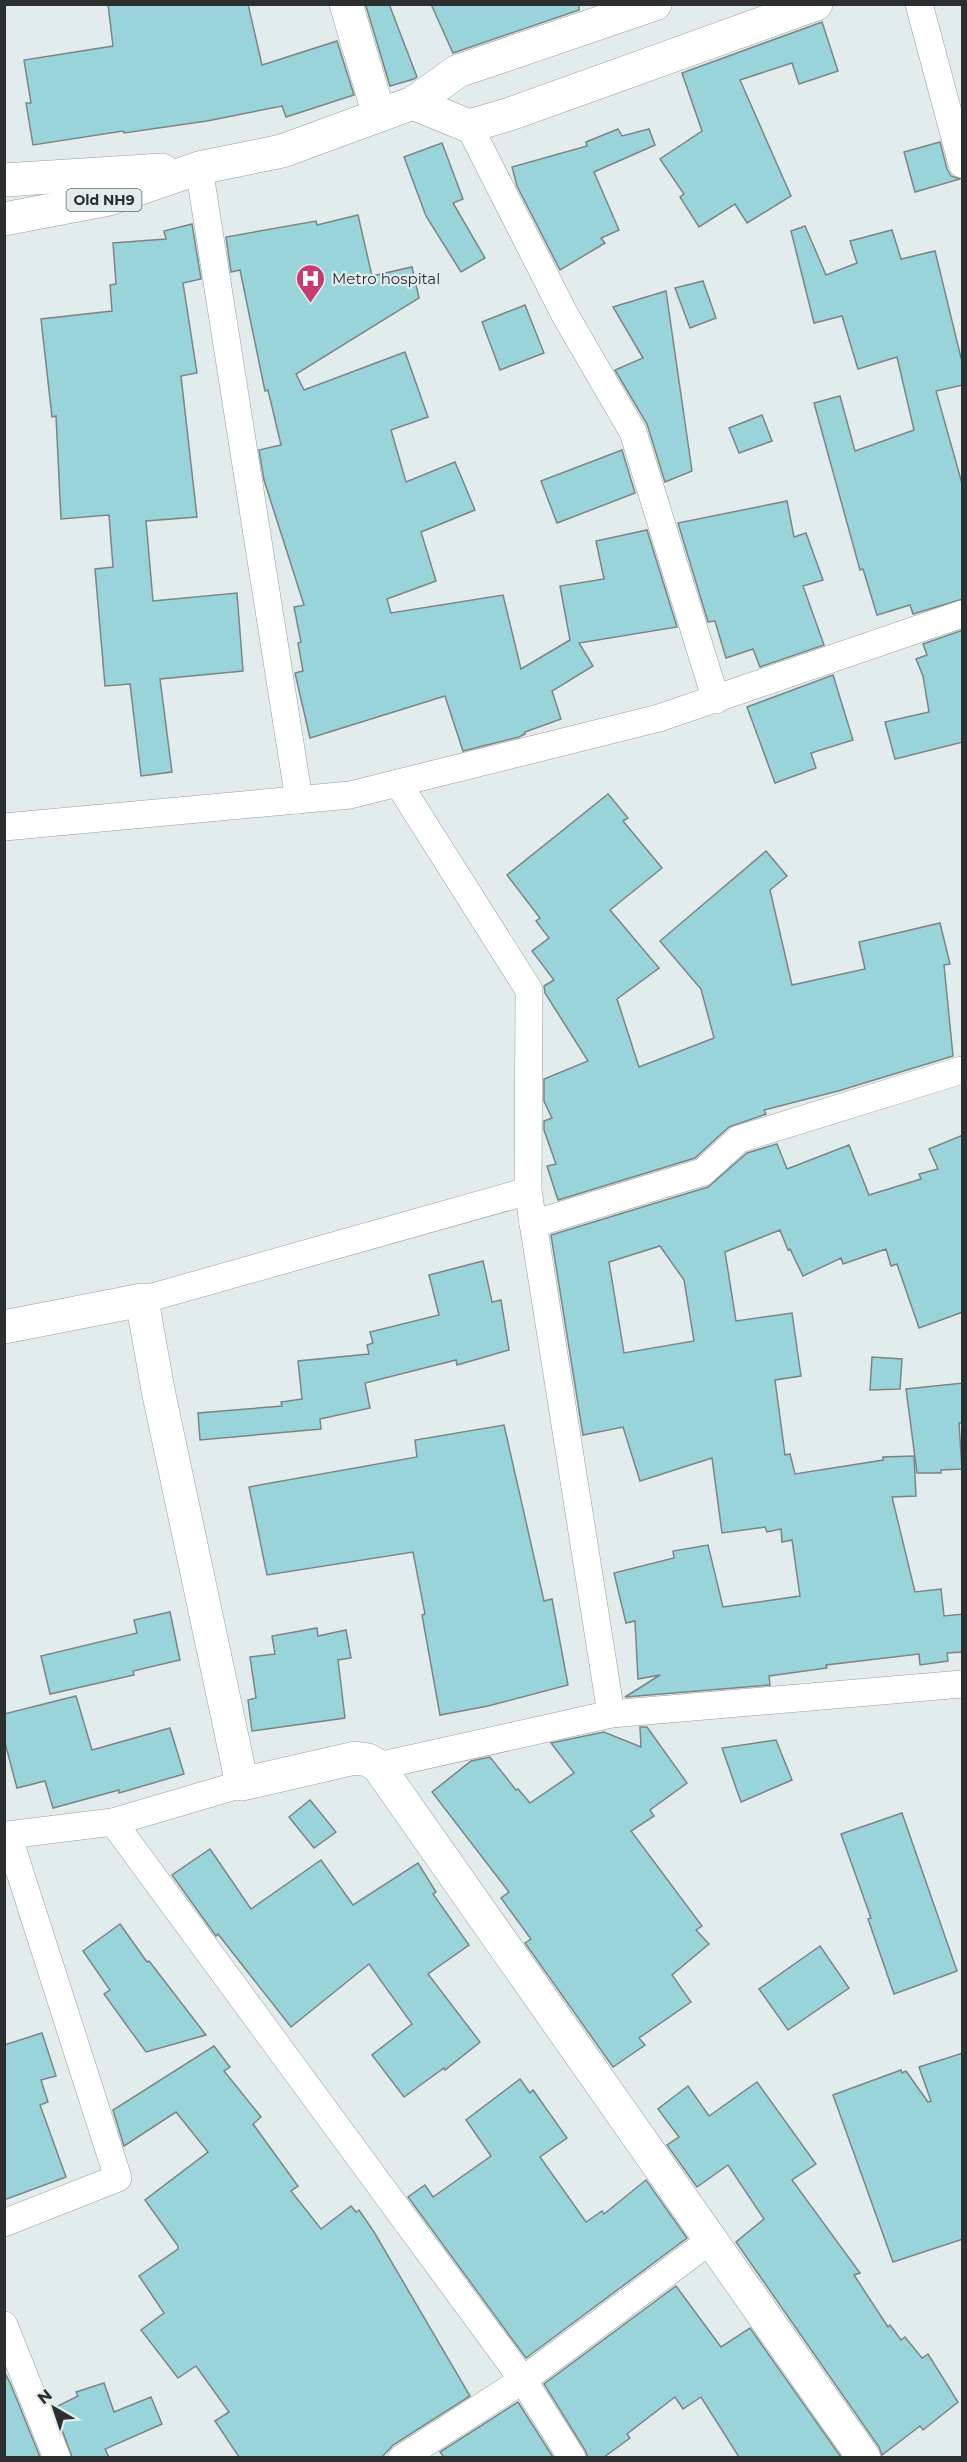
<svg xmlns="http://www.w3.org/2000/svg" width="967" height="2462" font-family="Montserrat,sans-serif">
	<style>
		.building { fill: #99d4da; stroke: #7c8586; stroke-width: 1.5; fill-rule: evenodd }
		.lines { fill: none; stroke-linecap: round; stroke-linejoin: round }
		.street-casing { stroke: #949d9e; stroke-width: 28 }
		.secondary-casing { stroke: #949d9e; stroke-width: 34 }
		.primary-casing { stroke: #949d9e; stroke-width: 34 }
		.street { stroke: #fff; stroke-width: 27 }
		.secondary { stroke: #fff; stroke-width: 33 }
		.primary { stroke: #fff; stroke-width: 33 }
		.labels { text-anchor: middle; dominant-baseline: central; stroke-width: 4.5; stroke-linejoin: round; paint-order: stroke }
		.shield { fill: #e2eced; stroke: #626868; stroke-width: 1.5 }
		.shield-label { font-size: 14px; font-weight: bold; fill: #2b2f2f }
		.poi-label { font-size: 15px; fill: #2b2f2f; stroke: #e2eced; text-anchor: start }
	</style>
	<rect width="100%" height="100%" fill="#e2eced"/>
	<!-- building -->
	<g class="building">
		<path d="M108 4H248L262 65 337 41 354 95 286 117 282 106 207 121 124 133 123 131 33 145 26 103H31L24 60 113 46Z"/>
		<path d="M372 4H389L417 77 414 79 390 86 366 6Z"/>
		<path d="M431 4H579V10L453 53Z"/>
		<path d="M822 22 838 71 799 84 792 63 740 80 791 196 747 223 735 204 699 227 680 197 684 194 660 159 702 131 682 73Z"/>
		<path d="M618 129 622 136 649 129 655 145 594 172 619 230 601 238 605 243 560 270 517 186 512 167 587 146 586 142Z"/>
		<path d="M940 142 947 169 951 176 960 179 915 192 904 152Z"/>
		<path d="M442 143 463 199 453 203 485 258 461 272 426 216 404 157Z"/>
		<path d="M358 215 372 276 412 267 419 298 296 374 304 390 405 352 428 417 391 430 406 482 455 462 475 510 421 532 436 581 387 599 391 613 503 595 521 669 570 640 560 586 604 579 596 541 647 530 677 627 579 643 593 666 552 691 561 719 525 732V734L519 737 463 751 445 696 310 738 295 673 303 671 298 643 301 642 294 607 304 605 264 480 259 450 281 445 268 390 265 391 240 270 231 272 226 237 316 221 317 225Z"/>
		<path d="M192 224 201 279 183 283 197 373 181 376 197 517 146 521 153 601 237 593 243 671 160 679 172 772 141 776 130 684 105 686 95 569 113 567 109 515 61 519 56 416 52 417 41 319 112 311 110 285 116 284 113 243 166 239 164 231Z"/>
		<path d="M805 226 826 275 857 263 850 241 892 230 901 259 935 251 963 366V385L936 391 963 487V599L913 614 910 605 877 615 863 569 860 570 814 403 840 396 855 451 914 430 897 357 858 369 842 316 814 323 791 231Z"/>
		<path d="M703 281 716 318 690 328 675 288Z"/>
		<path d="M666 291 692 471 665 482 647 424 615 370 643 358 613 307Z"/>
		<path d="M525 305 544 353 500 370 482 322Z"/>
		<path d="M762 415 772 441 739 453 729 428Z"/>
		<path d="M622 450 635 493 557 523 541 481Z"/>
		<path d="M787 501 794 537 806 533 823 580 803 586 824 645 760 667 753 649 726 658 715 621 708 622 678 523Z"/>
		<path d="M963 630V742L895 759 885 722 929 712 923 676 916 659 927 655 923 644Z"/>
		<path d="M833 675 853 740 811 753 816 768 775 783 747 707Z"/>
		<path d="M608 794 628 818 623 821 662 868 610 910 659 968 617 999 639 1067 714 1038 701 989 660 941 766 851 787 876 770 890 792 985 865 969 859 942 940 923 950 964 944 965 953 1056 838 1091 764 1110 766 1114 729 1127 695 1158 558 1200 547 1166 556 1164 544 1130V1121L552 1118 544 1101V1079L588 1061 545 993 544 986 554 980 532 951 549 938 536 921 540 918 507 875Z"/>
		<path d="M963 1135V1312L919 1328 897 1264 891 1266 886 1249 843 1264 841 1258 803 1276 790 1249 788 1250 780 1230 725 1252 736 1321 792 1313 801 1376 775 1380 785 1455 790 1454 795 1474 883 1460V1457L914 1456 916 1496 892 1497 915 1592 941 1589 944 1616 963 1614V1652L947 1653 948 1661 920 1665 919 1654 826 1665 827 1668 769 1676 770 1685 625 1697 660 1675 638 1679 635 1621 626 1623 614 1573 674 1558 673 1551 708 1545 723 1607 800 1596 792 1540 782 1542 781 1529 767 1532 765 1527 722 1533 712 1458 640 1481 623 1427 583 1435 551 1235 708 1187 747 1153 777 1144 787 1169 849 1145 869 1195 921 1179 919 1174 938 1169 929 1149ZM660 1246 684 1280 694 1341 624 1353 609 1262Z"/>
		<path d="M483 1261 492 1302 501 1300 509 1350 457 1365 456 1360 365 1383 370 1408 320 1419 321 1429 200 1440 198 1413 282 1406 281 1402 302 1399 298 1361 369 1354 367 1345 373 1343 370 1332 439 1315 429 1275Z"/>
		<path d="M872 1357 902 1359 900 1389 870 1390Z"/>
		<path d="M963 1383V1423H959L962 1469 941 1470V1473H917L906 1389Z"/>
		<path d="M504 1425 544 1601 552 1599 568 1685 488 1706 440 1715 422 1615 425 1614 413 1552 267 1575 249 1487 417 1457 415 1440Z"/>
		<path d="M170 1612 180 1660 133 1671 134 1675 50 1694 41 1656 137 1633 134 1620Z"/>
		<path d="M317 1628 318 1636 346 1630 351 1658 338 1660 345 1718 252 1731 248 1700 256 1698 250 1657 275 1654 272 1636Z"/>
		<path d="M76 1696 92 1750 170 1728 184 1774 119 1793V1790L53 1808 45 1781 17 1788 4 1739V1714Z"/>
		<path d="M640 1727H647L687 1783 650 1810 654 1816 631 1831 702 1926 696 1930 709 1944 672 1975 691 2002 639 2038 645 2045 613 2067 525 1943 531 1939 501 1898 509 1892 432 1792 471 1761 490 1757 516 1790 518 1789 530 1803 574 1773 551 1743 604 1732 641 1747Z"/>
		<path d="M776 1740 792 1780 741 1802 722 1748Z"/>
		<path d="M310 1800 336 1832 314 1848 289 1817Z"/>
		<path d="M902 1813 957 1971 894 1994 868 1919 871 1918 841 1834Z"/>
		<path d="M210 1849 251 1909 321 1860 353 1905 418 1863 436 1892 433 1894 469 1945 428 1974 480 2042 445 2070 444 2068 404 2097 372 2055 412 2024 369 1964 291 2027 218 1934 216 1936 172 1875Z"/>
		<path d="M120 1924 147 1962 149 1961 206 2035 146 2052 104 1994 110 1990 83 1951Z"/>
		<path d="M820 1946 849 1988 788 2030 759 1989Z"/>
		<path d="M42 2033 56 2076 41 2080 48 2102 40 2105 66 2177 4 2200V2045Z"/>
		<path d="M214 2046 230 2067 224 2071 261 2117 253 2124 298 2186 291 2191 321 2229 351 2206 356 2212 359 2210 374 2232 470 2396 393 2445 382 2457H239L215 2421 229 2412 196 2366 178 2378 141 2330 164 2313 139 2276 178 2249V2246L145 2200 208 2152 176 2112 124 2146 113 2110Z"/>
		<path d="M963 2053V2239L893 2262 833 2095 901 2070 902 2073 906 2071 928 2102 931 2101 919 2067Z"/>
		<path d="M520 2079 530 2093 533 2090 567 2138 540 2157 586 2222 602 2211 604 2214 646 2180 687 2238 526 2358 408 2197 425 2185 433 2197 491 2156 466 2120Z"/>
		<path d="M757 2082 816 2164 792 2180 860 2273 854 2275 888 2327 890 2325 901 2340 905 2337 922 2358 928 2354 958 2402 923 2430 920 2426 882 2455 879 2447 736 2242 764 2219 728 2165 697 2187 667 2145 679 2137 658 2109 688 2086 709 2116Z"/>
		<path d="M676 2286 721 2347 750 2328 841 2457H739L701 2397 683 2409 675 2397 627 2434 630 2438 604 2457H588L585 2450 544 2384Z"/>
		<path d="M4 2371 11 2385 40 2457H4Z"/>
		<path d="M104 2383 114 2412 151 2397 162 2424 105 2449 109 2457H72L54 2408 78 2396 76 2392Z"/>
		<path d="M518 2402 553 2457H444L440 2452Z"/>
	</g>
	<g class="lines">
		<defs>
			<g id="street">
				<path d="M919 4 962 164"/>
				<path d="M469 126 565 315 633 432 716 700"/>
				<path d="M199 168 299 800"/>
				<path d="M398 783 529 990 528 1191 611 1714"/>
				<path d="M4 827 350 795 659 718 962 614"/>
				<path d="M533 1224 703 1172 739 1139 962 1070"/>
				<path d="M142 1300 528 1191"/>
				<path d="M378 1766 611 1714 962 1684"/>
				<path d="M242 1784 113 1822 523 2380 711 2240"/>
				<path d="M4 2223 118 2178 8 1835 113 1822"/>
				<path d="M4 2325 57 2458"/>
				<path d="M402 2458 523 2380 572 2458"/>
			</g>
			<g id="secondary">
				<path d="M346 4 379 115"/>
				<path d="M4 1327 142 1300 158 1390 242 1784 355 1758 368 1760 378 1766 864 2458"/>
			</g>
			<g id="primary">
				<path d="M413 103 469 126 510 114 816 4"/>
				<path d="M4 180 162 170"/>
				<path d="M4 219 109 199 199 168 282 151 413 103 458 71 655 4"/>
			</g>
		</defs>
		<!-- street casing -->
		<use href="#street" class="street-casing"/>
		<!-- secondary casing -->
		<use href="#secondary" class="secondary-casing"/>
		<!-- primary casing -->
		<use href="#primary" class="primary-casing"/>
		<!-- street -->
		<use href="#street" class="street"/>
		<!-- secondary -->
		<use href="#secondary" class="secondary"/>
		<!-- primary -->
		<use href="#primary" class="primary"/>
	</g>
	<!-- icons -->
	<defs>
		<symbol id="hospital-pin" viewBox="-11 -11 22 30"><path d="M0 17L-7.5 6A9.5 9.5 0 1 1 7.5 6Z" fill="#c63b71" stroke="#e2eced"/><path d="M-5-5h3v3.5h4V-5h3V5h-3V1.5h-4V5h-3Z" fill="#fff"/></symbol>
	</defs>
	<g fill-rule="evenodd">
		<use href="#hospital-pin" x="294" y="262" width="33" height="45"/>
	</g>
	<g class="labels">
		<!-- shield labels -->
		<rect class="shield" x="66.5" y="189" width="75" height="22" rx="4.5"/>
		<g class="shield-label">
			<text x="104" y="200">Old NH9</text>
		</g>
		<!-- poi labels -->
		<g class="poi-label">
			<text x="332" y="278">Metro hospital</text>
		</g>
	</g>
	<!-- border -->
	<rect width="967" height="2462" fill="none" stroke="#2b2f2f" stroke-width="12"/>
	<!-- north arrow -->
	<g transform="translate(54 2408) rotate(321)" stroke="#e2eced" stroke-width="4.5" paint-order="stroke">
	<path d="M0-4.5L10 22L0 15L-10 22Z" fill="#2b2f2f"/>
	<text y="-9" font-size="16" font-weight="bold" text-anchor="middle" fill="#2b2f2f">N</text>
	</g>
</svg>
